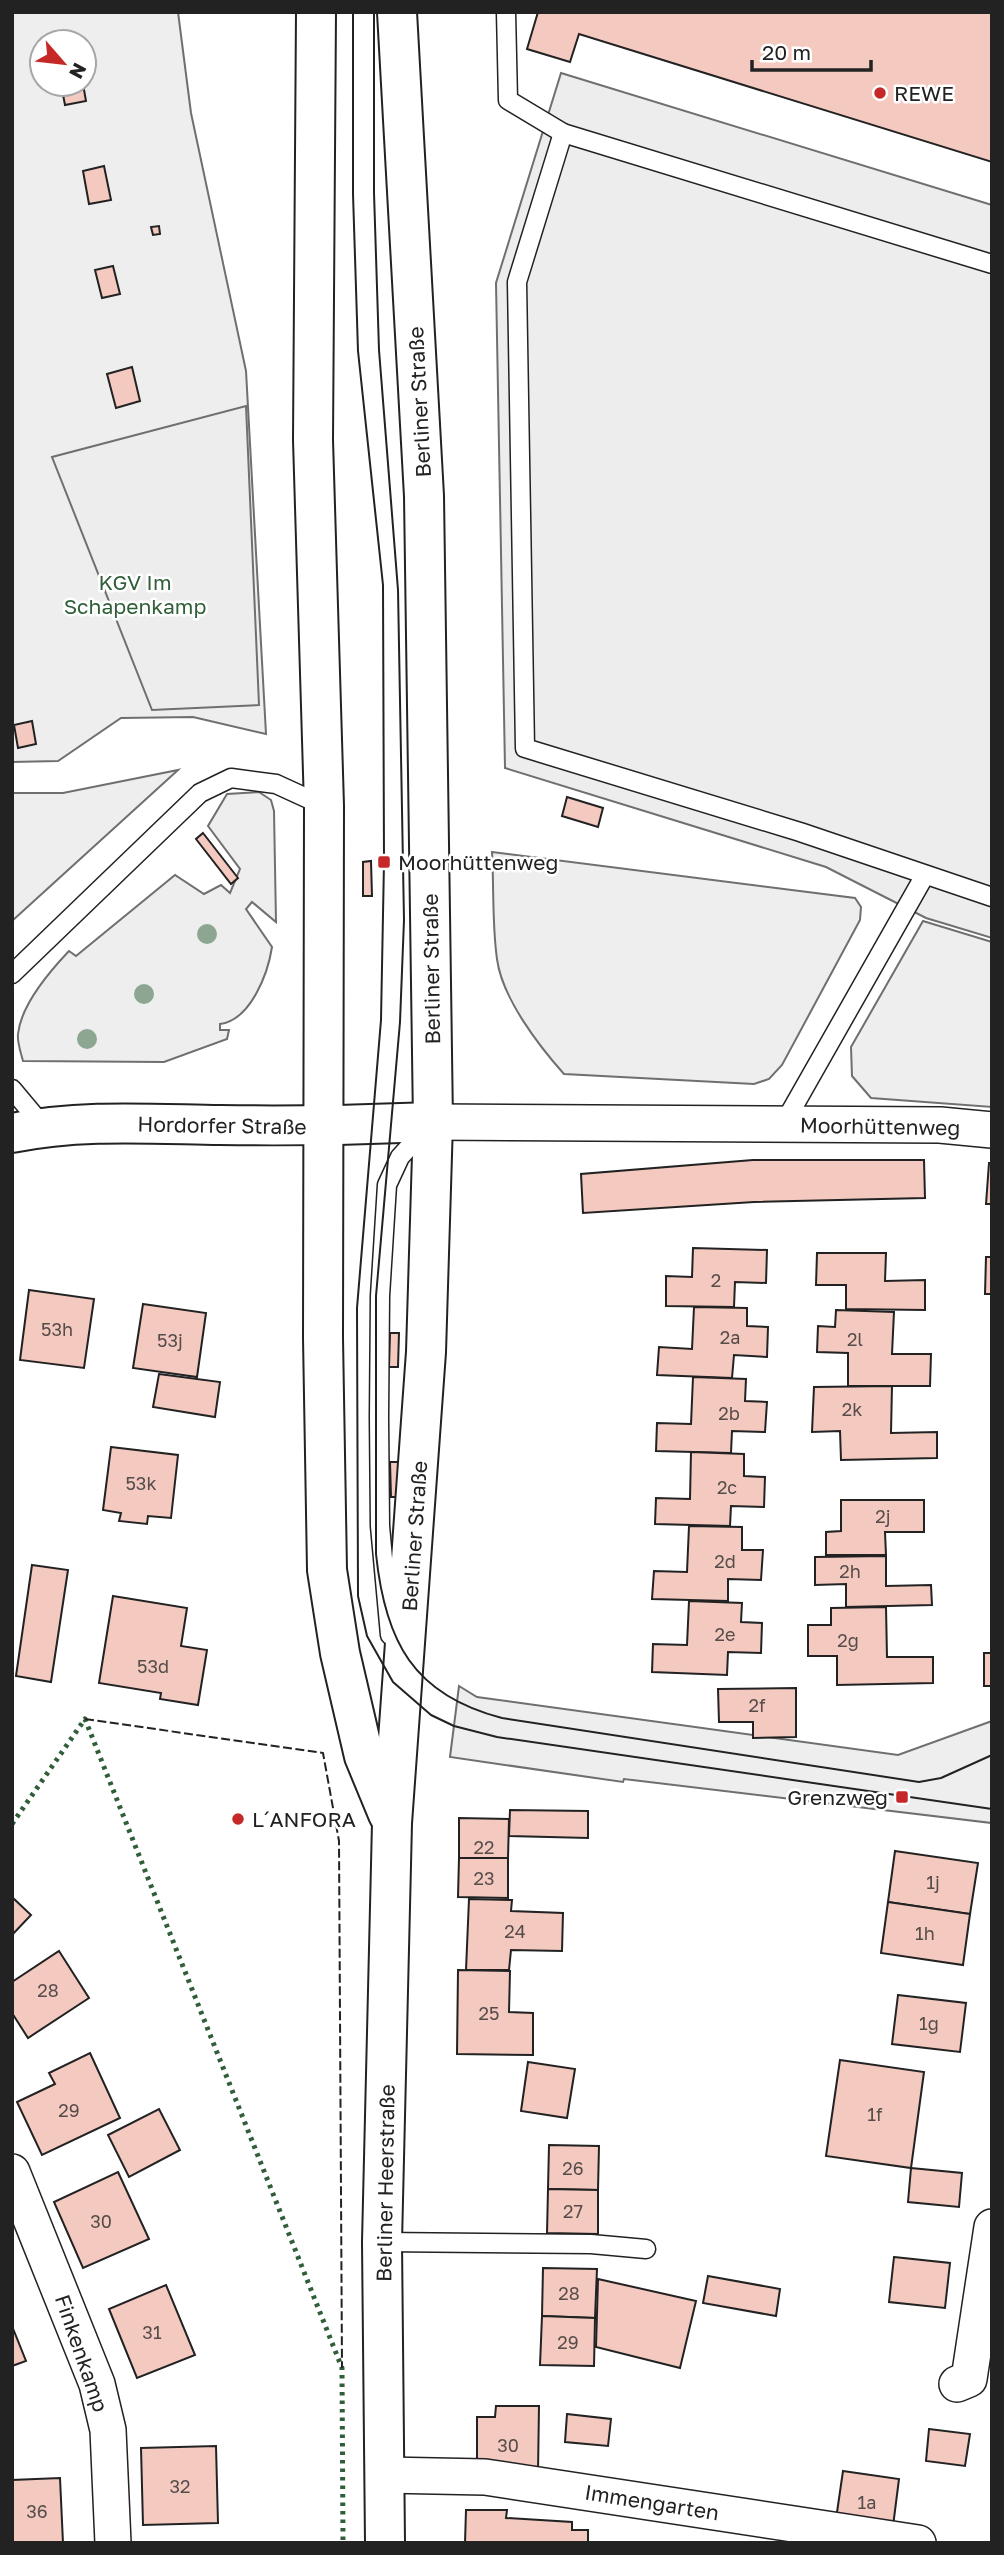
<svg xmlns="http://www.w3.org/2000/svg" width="1004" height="2555" font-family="'Golos Text',sans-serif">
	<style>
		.green { fill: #eee; stroke: #6f6f6f; stroke-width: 2; fill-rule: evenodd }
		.parking { fill: #ededed; stroke: #6f6f6f; stroke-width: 2 }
		.building { fill: #f3c9c0; stroke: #222; stroke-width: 2 }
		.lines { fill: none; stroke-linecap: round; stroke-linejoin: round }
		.lane-casing { stroke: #222; stroke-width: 21 }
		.street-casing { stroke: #222; stroke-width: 38 }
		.secondary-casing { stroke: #222; stroke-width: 42 }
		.primary-casing { stroke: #222; stroke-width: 42 }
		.lane { stroke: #fff; stroke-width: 18 }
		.street { stroke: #fff; stroke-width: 35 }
		.secondary { stroke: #fff; stroke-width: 38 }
		.primary { stroke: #fff; stroke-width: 38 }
		.tram { stroke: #222; stroke-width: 2 }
		.hedge { stroke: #2f5e38; stroke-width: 5; stroke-dasharray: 3.5 5; stroke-linecap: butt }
		.fence { stroke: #222; stroke-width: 2; stroke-dasharray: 9 3.5; stroke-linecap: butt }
		.tree { fill: #8da692 }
		.poi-dot { fill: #c62828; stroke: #fff; stroke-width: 2.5 }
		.labels { text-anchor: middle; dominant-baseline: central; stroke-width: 5; stroke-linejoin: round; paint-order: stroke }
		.number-label { font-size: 18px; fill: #564c4a }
		.poi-label { font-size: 21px; fill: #222; stroke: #fff; text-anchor: start }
		.street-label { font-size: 21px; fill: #222; stroke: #fff }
		.park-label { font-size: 21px; fill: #2f5e38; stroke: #fff }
	</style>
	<rect width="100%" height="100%" fill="#fff"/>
	<!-- green -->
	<g class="green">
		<path d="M12 12H178L191 113 246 371 266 734 193 717 121 718 58 761 12 762ZM42 42H84V84H42Z"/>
		<path d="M178 770 12 921V793H63Z"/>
		<path d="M259 792 271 800 274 811 276 922 252 902 246 909 272 947C268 973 251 1020 220 1024V1030H229L227 1039 164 1062 23 1061C21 1053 17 1042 18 1034 21 1005 50 971 69 951L76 956 175 875 204 894 221 885 230 893 240 869 208 826 227 794Z"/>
		<path d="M492 852 855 898 861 907 860 920 782 1065 769 1079 754 1084 564 1074C539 1046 502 998 497 959 492 925 494 887 492 852Z"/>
		<path d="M923 921 992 942V1107L871 1098 852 1076 851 1047Z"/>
		<path d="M459 1686 477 1697 898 1755 992 1721V1823L624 1779 623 1782 450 1757Z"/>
	</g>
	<!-- parking -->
	<g class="parking">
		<path d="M561 73 992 205V938L926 918 826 867 505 768 496 283Z"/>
		<path d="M246 406 259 705 152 710 52 457Z"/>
	</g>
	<!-- building -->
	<g class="building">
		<path d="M538 12H992V162L579 34 570 62 527 49Z"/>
		<path d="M61 84H83L86 101 65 105Z"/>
		<path d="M104 166 111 200 89 204 83 171Z"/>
		<path d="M159 226 160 234 153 235 151 227Z"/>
		<path d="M113 266 120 294 102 298 95 270Z"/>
		<path d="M132 367 140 401 116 408 107 374Z"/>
		<path d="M32 721 36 744 18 748 14 725Z"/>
		<path d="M567 797 603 808 598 827 562 816Z"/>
		<path d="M203 833 238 878 231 884 196 839Z"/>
		<path d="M371 861 372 896H363V862Z"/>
		<path d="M753 1160H924L925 1198 754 1202 583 1213 581 1174Z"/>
		<path d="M989 1163H992V1204H986Z"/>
		<path d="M693 1248 767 1250 766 1283 735 1282 734 1307 666 1306V1276L692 1277Z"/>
		<path d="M817 1253H886L885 1281 925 1280V1310L846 1309V1285H816Z"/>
		<path d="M986 1257H992V1294H985Z"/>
		<path d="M29 1290 94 1299 84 1368 20 1360Z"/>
		<path d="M143 1304 206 1313 197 1377 133 1368Z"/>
		<path d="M694 1307 747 1308V1326L768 1327 767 1357 734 1355 732 1378 657 1375 659 1347 692 1349Z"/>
		<path d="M836 1310 894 1312 892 1354H931L930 1386H848V1353L817 1352 818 1326 835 1327Z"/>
		<path d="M390 1333H399L398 1367H389Z"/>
		<path d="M159 1374 220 1382 215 1417 153 1407Z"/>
		<path d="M693 1377 746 1379 745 1401 767 1402 765 1432 732 1431 731 1453 656 1451 657 1423 691 1424Z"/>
		<path d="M892 1386 891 1433 937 1432V1458L841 1460 840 1431 812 1432 814 1387Z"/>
		<path d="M111 1447 178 1455 171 1518 148 1516 147 1524 119 1521 121 1513 103 1510Z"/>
		<path d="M691 1452 744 1454V1476L765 1477 764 1507 731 1506 730 1526 655 1524 656 1498 690 1499Z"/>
		<path d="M390 1462H398V1497H391Z"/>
		<path d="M841 1500H924V1532H885L886 1555H826V1532L841 1531Z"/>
		<path d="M689 1526 742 1527V1550H763L761 1580 728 1579V1601L652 1599 654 1571 687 1572Z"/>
		<path d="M886 1556V1586L931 1585 932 1605 846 1607V1584L815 1585V1557Z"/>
		<path d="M32 1565 68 1570 51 1682 16 1676Z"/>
		<path d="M113 1596 187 1608 181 1646 207 1650 198 1705 160 1699 161 1693 99 1683Z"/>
		<path d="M689 1601 742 1603 741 1622 762 1623 761 1653 728 1652 727 1675 652 1672 653 1644 687 1645Z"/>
		<path d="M886 1607 887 1657H933V1683L837 1685V1656H808V1625H831V1608Z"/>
		<rect x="984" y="1653" width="8" height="33"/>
		<path d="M796 1688V1737L753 1738V1722H719L718 1689Z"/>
		<path d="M510 1810 588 1811V1838L509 1836Z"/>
		<path d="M459 1818 509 1819 508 1858H459Z"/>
		<path d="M895 1851 978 1863 970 1914 888 1902Z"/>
		<path d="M459 1858H508V1898L458 1897Z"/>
		<path d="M12 1897 31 1915 12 1935Z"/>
		<path d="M469 1899 512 1900 511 1911 563 1913 562 1951 511 1950 509 1970H466Z"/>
		<path d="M888 1902 970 1914 963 1965 881 1953Z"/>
		<path d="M59 1951 89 1998 28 2038 12 2013V1982Z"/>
		<path d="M458 1970 510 1971 509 2012 533 2013V2055L457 2054Z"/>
		<path d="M898 1995 966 2003 960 2052 892 2044Z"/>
		<path d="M90 2053 120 2118 42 2155 17 2102 55 2084 49 2073Z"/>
		<path d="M840 2060 924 2072 911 2168 826 2156Z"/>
		<path d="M528 2062 575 2069 567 2118 521 2111Z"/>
		<path d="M159 2109 180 2150 129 2177 108 2135Z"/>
		<path d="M549 2145 599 2146 598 2190 548 2189Z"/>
		<path d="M911 2168 962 2173 959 2207 908 2202Z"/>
		<path d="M118 2172 149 2239 83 2268 54 2202Z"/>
		<path d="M548 2189 598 2190V2234L547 2233Z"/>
		<path d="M894 2257 950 2263 945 2308 889 2302Z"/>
		<path d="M543 2268 597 2269 595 2318 542 2316Z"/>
		<path d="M708 2276 780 2289 776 2316 703 2303Z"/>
		<path d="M598 2279 696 2301 680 2368 596 2347Z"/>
		<path d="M166 2285 195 2355 137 2378 109 2309Z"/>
		<path d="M542 2316 595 2318 594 2366 540 2365Z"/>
		<path d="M12 2326 26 2361 12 2366Z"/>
		<path d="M496 2406H539L538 2473 477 2472V2417H495Z"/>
		<path d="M567 2414 611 2419 608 2446 565 2442Z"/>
		<path d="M929 2429 970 2434 965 2466 926 2461Z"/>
		<path d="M216 2446 218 2523 143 2525 141 2448Z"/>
		<path d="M843 2471 899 2479 892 2534 835 2526Z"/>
		<path d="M60 2478 63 2543H12V2480Z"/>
		<path d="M466 2510H507L506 2518 572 2522V2530H588V2543H465Z"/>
	</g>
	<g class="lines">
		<defs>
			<g id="lane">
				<path d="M506 12 508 100 563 133"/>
				<path d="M992 264 563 133 517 282 525 748 800 832 992 897"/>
				<path d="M12 974 200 793 231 778 276 784 324 806"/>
				<path d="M12 1089 43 1126"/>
				<path d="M783 1125 925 875"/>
				<path d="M390 1635 380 1526 379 1417 380 1296 387 1185 400 1157 429 1125"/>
				<path d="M382 2242 591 2244 646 2249"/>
			</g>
			<g id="street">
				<path d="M433 1122 940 1125 992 1130"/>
				<path d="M12 2172 97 2384 108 2430 113 2543"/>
				<path d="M957 2384 969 2379 992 2227"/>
				<path d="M385 2475 485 2477 918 2543"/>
			</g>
			<path id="secondary" d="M12 1133C80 1119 151 1124 220 1125 291 1126 362 1125 433 1122"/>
			<g id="primary">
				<path d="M316 12 313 440 324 806 323 1338 327 1570 340 1653 364 1756 388 1814"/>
				<path d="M385 2543 382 2242 392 1823 426 1352 433 1122 424 496 397 12"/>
			</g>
		</defs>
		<!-- lane casing -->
		<use href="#lane" class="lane-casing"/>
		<!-- street casing -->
		<use href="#street" class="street-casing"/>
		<!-- secondary casing -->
		<use href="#secondary" class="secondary-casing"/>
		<!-- primary casing -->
		<use href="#primary" class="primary-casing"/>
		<!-- lane -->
		<use href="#lane" class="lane"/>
		<!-- street -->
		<use href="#street" class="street"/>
		<!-- secondary -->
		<use href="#secondary" class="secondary"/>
		<!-- primary -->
		<use href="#primary" class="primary"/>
		<!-- tram -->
		<g class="tram">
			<path d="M353 12V194L358 351 383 585 384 862 381 1020 357 1308 358 1596 367 1636 393 1682 431 1715 454 1726 497 1737 992 1809"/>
			<path d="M374 12V193L379 350 398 590 404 920 400 1022 376 1296V1554C385 1641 413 1695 502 1718L919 1782 941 1778 992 1755"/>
		</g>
		<!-- hedge -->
		<path class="hedge" d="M12 1824 85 1719 342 2368 343 2543"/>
		<!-- fence -->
		<path class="fence" d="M85 1719 323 1753 339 1841 342 2368"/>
	</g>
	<!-- trees -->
	<g class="tree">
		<circle cx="207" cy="934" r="10"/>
		<circle cx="144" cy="994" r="10"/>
		<circle cx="87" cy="1039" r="10"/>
	</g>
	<!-- markers -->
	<g class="poi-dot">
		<circle cx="880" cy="93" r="7"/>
		<rect x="377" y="855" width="14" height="14" rx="3.5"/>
		<rect x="895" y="1790" width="14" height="14" rx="3.5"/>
		<circle cx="238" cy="1819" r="7"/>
	</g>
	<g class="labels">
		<!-- number labels -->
		<g class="number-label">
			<text x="716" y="1280">2</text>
			<text x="57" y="1329">53h</text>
			<text x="730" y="1337">2a</text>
			<text x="855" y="1339">2l</text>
			<text x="170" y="1340">53j</text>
			<text x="852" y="1409">2k</text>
			<text x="729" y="1413">2b</text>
			<text x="141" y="1483">53k</text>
			<text x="727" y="1487">2c</text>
			<text x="883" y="1516">2j</text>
			<text x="725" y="1561">2d</text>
			<text x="850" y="1571">2h</text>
			<text x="725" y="1634">2e</text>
			<text x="848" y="1640">2g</text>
			<text x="153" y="1666">53d</text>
			<text x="757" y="1705">2f</text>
			<text x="484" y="1847">22</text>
			<text x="484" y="1878">23</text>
			<text x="933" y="1882">1j</text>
			<text x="515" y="1931">24</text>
			<text x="925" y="1933">1h</text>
			<text x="48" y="1990">28</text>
			<text x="489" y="2013">25</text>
			<text x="929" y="2023">1g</text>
			<text x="69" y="2110">29</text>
			<text x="875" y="2114">1f</text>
			<text x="573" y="2168">26</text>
			<text x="573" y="2211">27</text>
			<text x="101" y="2221">30</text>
			<text x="569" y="2293">28</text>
			<text x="152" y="2332">31</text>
			<text x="568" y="2342">29</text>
			<text x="508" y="2445">30</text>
			<text x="180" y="2486">32</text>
			<text x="867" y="2502">1a</text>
			<text x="37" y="2511">36</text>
		</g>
		<!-- poi labels -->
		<g class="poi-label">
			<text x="894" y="93">REWE</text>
			<text x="398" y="862">Moorhüttenweg</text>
			<text x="888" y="1797" text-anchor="end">Grenzweg</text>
			<text x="252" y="1819">L´ANFORA</text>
		</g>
		<!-- street labels -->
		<g class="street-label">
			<text transform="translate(419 402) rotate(-93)">Berliner Straße</text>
			<text transform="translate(431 969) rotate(-91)">Berliner Straße</text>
			<text transform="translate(222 1125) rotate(1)">Hordorfer Straße</text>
			<text transform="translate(880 1126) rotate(1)">Moorhüttenweg</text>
			<text transform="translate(414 1536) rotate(-86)">Berliner Straße</text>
			<text transform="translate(385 2183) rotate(-89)">Berliner Heerstraße</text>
			<text transform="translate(82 2353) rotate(71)">Finkenkamp</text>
			<text transform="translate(652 2502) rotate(9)">Immengarten</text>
		</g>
		<!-- park labels -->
		<g class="park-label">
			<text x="135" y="582">KGV Im<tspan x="135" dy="24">Schapenkamp</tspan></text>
		</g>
	</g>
	<!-- border -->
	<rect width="1004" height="2555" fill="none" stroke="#222222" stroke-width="28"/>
	<!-- north arrow -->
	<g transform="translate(63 63) rotate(118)"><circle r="33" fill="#ffffff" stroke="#a7a7a7" stroke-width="2"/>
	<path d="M0-5L12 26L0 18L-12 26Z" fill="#c62828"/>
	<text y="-10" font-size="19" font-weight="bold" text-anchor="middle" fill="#222222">N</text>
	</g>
	<!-- scale -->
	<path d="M752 60v10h119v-10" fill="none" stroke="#222222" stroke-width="3.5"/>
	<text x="762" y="60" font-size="21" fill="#222222" stroke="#ffffff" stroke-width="5" paint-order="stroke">20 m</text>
</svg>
